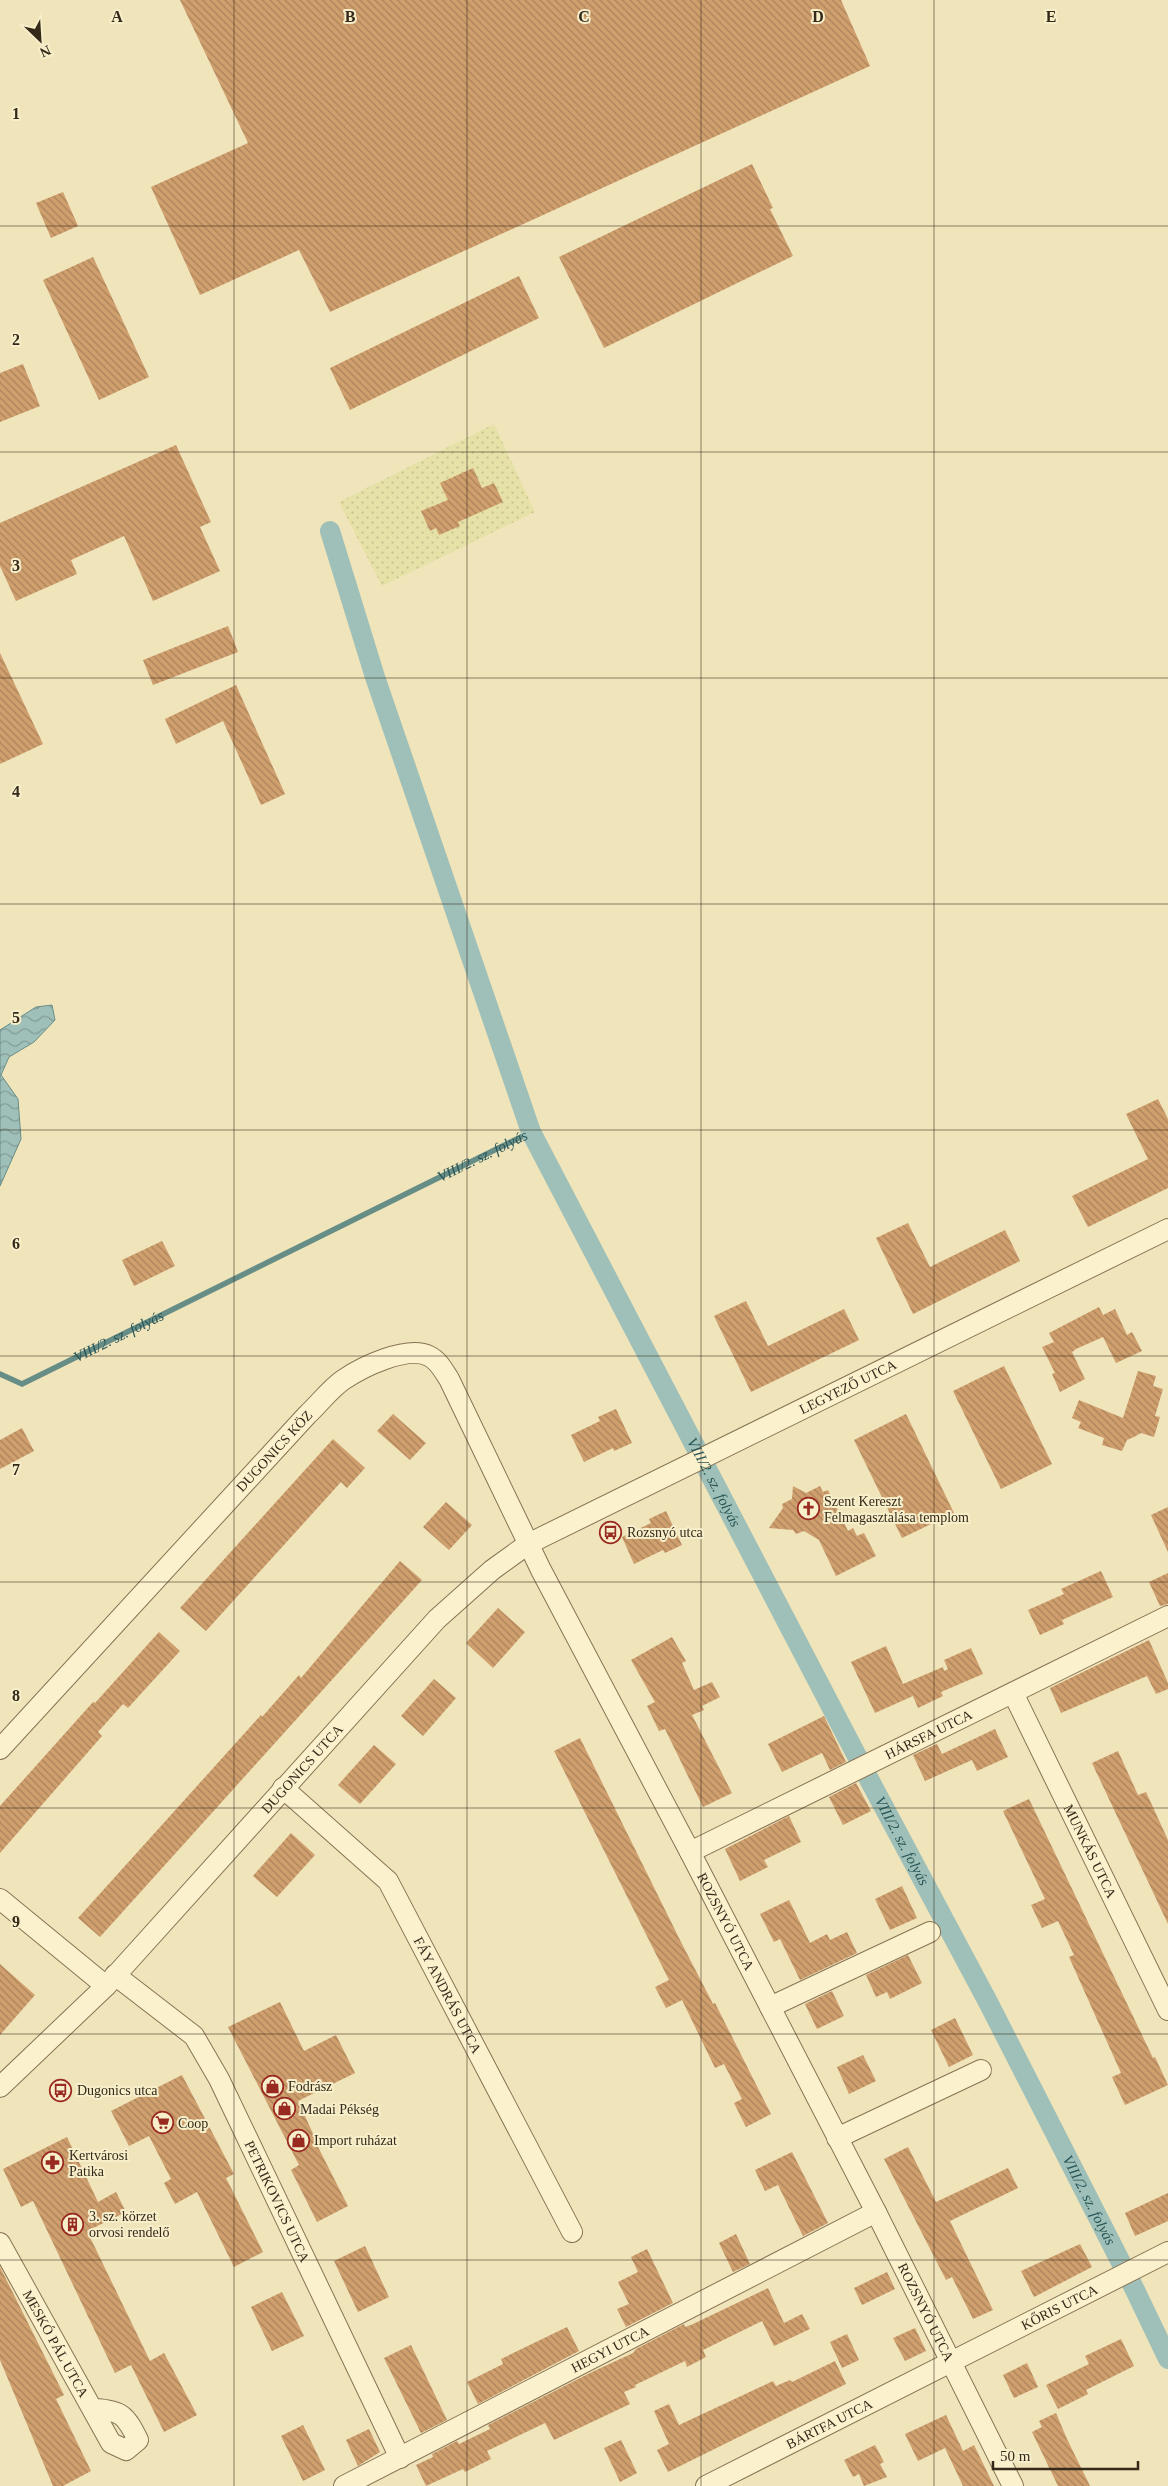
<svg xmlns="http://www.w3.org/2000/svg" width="1168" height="2486" font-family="Georgia,serif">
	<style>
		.farmland { fill: url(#farmland-dots) }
		.water { fill: url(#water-waves); stroke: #678d87 }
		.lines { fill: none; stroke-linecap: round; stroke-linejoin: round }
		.stream { stroke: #678d87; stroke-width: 5.5 }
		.canal { stroke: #9fc0b9; stroke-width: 20 }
		.building { fill: url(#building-back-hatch) }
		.street-casing { stroke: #877354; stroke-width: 22 }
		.street { stroke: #fbf1cd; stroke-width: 20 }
		.grid { fill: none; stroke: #35291a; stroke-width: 1; stroke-opacity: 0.55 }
		.labels { text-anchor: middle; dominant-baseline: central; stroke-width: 4; stroke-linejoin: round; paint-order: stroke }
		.street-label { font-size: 14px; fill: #35291a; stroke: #f7eeca }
		.poi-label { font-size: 14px; fill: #35291a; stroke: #f7eeca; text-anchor: start }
		.water-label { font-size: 15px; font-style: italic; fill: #285556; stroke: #f7eeca }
		.grid-label { font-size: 16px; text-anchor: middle; font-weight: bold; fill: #35291a; stroke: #f7eeca; stroke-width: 4; stroke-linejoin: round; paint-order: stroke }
	</style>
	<defs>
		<pattern id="farmland-dots" width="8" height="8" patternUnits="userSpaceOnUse" patternTransform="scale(1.25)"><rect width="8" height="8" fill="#e6e1a7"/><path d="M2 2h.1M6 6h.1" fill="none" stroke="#c6c18f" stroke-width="1.8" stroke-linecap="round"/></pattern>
		<pattern id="water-waves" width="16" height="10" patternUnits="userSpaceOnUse" patternTransform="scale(1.25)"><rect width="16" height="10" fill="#9fc0b9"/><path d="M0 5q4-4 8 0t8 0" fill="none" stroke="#829c96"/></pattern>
		<pattern id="building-back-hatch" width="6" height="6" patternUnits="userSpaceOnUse" patternTransform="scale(1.25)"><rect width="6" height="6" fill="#d09f6e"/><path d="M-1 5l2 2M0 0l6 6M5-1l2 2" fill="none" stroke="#aa825a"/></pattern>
	</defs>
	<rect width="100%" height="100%" fill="#f0e4ba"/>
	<!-- farmland -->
	<path class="farmland" d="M494 424 535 512 382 586 339 502Z"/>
	<!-- water -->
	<path class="water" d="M52 1005 55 1020 34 1042 9 1057 1 1075 18 1099 21 1139 0 1186V1030L36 1007Z"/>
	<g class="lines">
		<!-- stream -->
		<path class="stream" id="s1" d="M0 1374 22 1384 531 1132"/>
		<!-- canal -->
		<path class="canal" id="s2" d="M330 531 375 677 531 1132 871 1783 988 2002 1134 2288 1168 2359"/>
	</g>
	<!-- building -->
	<g class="building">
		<path d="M180 0H841L870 66 330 312 299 250 200 295 151 187 248 143Z"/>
		<path d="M752 164 773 208 770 209 793 256 604 348 559 257Z"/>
		<path d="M63 192 78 226 51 238 36 203Z"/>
		<path d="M93 257 149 377 99 400 43 280Z"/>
		<path d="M519 276 539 318 350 410 330 368Z"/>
		<path d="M23 364 40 406 0 422V373Z"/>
		<path d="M176 445 211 522 200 527 220 571 153 601 124 536 71 560 77 574 16 601 0 566V523Z"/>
		<path d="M473 468 482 488 494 483 503 502 458 522 460 526 439 535 436 528 430 531 421 511 448 500 440 483Z"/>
		<path d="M228 626 238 652 153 685 143 660Z"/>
		<path d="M0 653 43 744 0 764Z"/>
		<path d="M236 685 285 794 261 805 223 721 176 744 165 719Z"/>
		<path d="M1158 1099 1168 1119V1188L1088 1227 1072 1196 1148 1159 1126 1114Z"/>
		<path d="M908 1223 930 1267 1005 1230 1020 1261 913 1314 876 1238Z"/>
		<path d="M162 1241 175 1266 134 1286 122 1260Z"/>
		<path d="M746 1301 768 1346 844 1309 859 1340 751 1392 714 1316Z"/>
		<path d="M1099 1307 1103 1315 1115 1309 1127 1335 1132 1332 1142 1351 1116 1363 1103 1337 1076 1349 1072 1352 1085 1379 1060 1392 1052 1374 1055 1373 1042 1347 1054 1342 1049 1333Z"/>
		<path d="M1004 1366 1052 1464 1001 1489 953 1391Z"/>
		<path d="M1138 1371 1156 1376 1153 1386 1163 1389 1155 1416 1160 1417 1154 1437 1141 1433 1134 1437 1127 1440 1122 1451 1102 1445 1104 1438 1078 1428 1081 1422 1072 1418 1079 1400 1123 1418Z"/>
		<path d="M616 1409 632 1443 614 1451 613 1448 584 1462 571 1435 600 1421 598 1417Z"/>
		<path d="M393 1414 426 1443 410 1460 377 1431Z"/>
		<path d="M906 1414 954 1513 902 1538 854 1440Z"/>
		<path d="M22 1428 34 1451 0 1469V1440Z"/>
		<path d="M333 1439 365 1468 347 1488 341 1482 206 1631 180 1608Z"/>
		<path d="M793 1486 806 1493 820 1486 823 1492 828 1490 848 1531 853 1528 857 1536 864 1533 876 1556 836 1576 819 1540 804 1531 796 1534 793 1530 769 1528 783 1508 782 1504 792 1499Z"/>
		<path d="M446 1502 472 1525 449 1550 423 1527Z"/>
		<path d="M1168 1507V1552L1151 1515Z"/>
		<path d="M666 1511 682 1545 665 1553 663 1550 634 1564 622 1537 651 1523 649 1519Z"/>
		<path d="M400 1561 422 1580 100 1937 78 1918 261 1715 262 1717 299 1675 301 1678Z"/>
		<path d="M1101 1571 1113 1597 1062 1620 1064 1624 1040 1635 1028 1610 1064 1594 1061 1589Z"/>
		<path d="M1168 1573V1604L1160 1606 1149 1582Z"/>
		<path d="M498 1608 525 1632 493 1668 466 1643Z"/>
		<path d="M159 1632 180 1651 128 1708 123 1704 98 1732 102 1736 0 1853V1806L93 1702 95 1703Z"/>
		<path d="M672 1637 686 1661 682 1663 694 1690 712 1682 720 1697 702 1706 704 1710 692 1715 732 1793 703 1807 665 1729 659 1731 647 1706 655 1702 631 1660Z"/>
		<path d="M1149 1640 1168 1683V1689L1156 1694 1147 1676 1061 1713 1050 1688Z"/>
		<path d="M886 1646 903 1684 943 1667 944 1671 948 1669 944 1660 971 1648 983 1674 941 1692 943 1696 918 1708 913 1696 875 1713 851 1662Z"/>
		<path d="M434 1679 456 1698 423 1736 401 1716Z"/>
		<path d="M824 1716 846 1762 830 1770 822 1753 782 1772 768 1744Z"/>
		<path d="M995 1729 1008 1757 977 1771 972 1760 925 1781 913 1755 937 1744 942 1754Z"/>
		<path d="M580 1738 681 1942 713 2004 715 2003 771 2114 746 2127 734 2103 742 2099 724 2064 715 2068 682 2000 666 2008 655 1987 669 1980 554 1751Z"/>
		<path d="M374 1745 396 1764 360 1804 338 1785Z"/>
		<path d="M1118 1751 1138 1795 1146 1792 1168 1840V1924L1092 1763Z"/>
		<path d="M856 1783 871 1811 843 1825 829 1797Z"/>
		<path d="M1029 1799 1153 2058 1155 2057 1168 2085 1125 2105 1112 2077 1121 2073 1069 1957 1074 1955 1058 1921 1042 1928 1031 1905 1045 1899 1003 1811Z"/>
		<path d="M789 1816 801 1842 764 1860 768 1867 740 1881 725 1849Z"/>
		<path d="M291 1833 315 1855 277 1897 253 1876Z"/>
		<path d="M902 1886 917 1918 890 1930 875 1899Z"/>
		<path d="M789 1900 810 1943 827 1934 830 1940 847 1932 857 1953 800 1980 780 1939 774 1942 760 1914Z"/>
		<path d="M908 1955 922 1983 890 1999 887 1992 876 1997 866 1975Z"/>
		<path d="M0 1964 35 1995 0 2035Z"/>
		<path d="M832 1991 844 2016 817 2029 805 2004Z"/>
		<path d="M280 2002 304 2051 336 2035 355 2073 298 2101 316 2140 315 2141 348 2206 317 2222 291 2170 299 2165 228 2027Z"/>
		<path d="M955 2018 973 2055 949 2067 931 2030Z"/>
		<path d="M863 2055 876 2081 849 2094 837 2067Z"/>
		<path d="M182 2075 234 2174 226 2178 263 2252 234 2267 197 2192 175 2204 164 2183 171 2179 149 2136 129 2146 111 2111Z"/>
		<path d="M67 2137 98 2202 116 2192 126 2212 87 2231 150 2361 164 2353 197 2415 164 2432 131 2365 115 2373 33 2201 21 2207 3 2169Z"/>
		<path d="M908 2147 936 2202 1008 2168 1018 2188 950 2221 993 2310 973 2319 952 2277 946 2280 884 2159Z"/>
		<path d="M792 2152 828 2223 803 2236 778 2185 765 2191 755 2170Z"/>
		<path d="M1168 2193V2221L1135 2236 1125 2213Z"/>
		<path d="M736 2234 750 2264 733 2272 719 2243Z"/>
		<path d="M1080 2244 1092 2267 1034 2297 1021 2271Z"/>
		<path d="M365 2246 389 2297 358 2312 334 2261Z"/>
		<path d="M647 2249 673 2303 626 2327 617 2309 629 2304 618 2282 638 2272 631 2257Z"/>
		<path d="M0 2267 64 2395 56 2399 91 2471 63 2486H53L0 2360Z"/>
		<path d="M887 2272 895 2289 862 2305 854 2288Z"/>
		<path d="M768 2288 784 2323 802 2314 810 2329 774 2346 762 2321 703 2350 706 2357 687 2367 685 2361 635 2385 636 2387 624 2392 630 2404 554 2440 545 2423 487 2451 491 2459 465 2472 463 2469 426 2486 416 2465 433 2457 432 2454 457 2441 459 2444 490 2429 488 2425 590 2373 633 2353 636 2349 684 2324 685 2327 691 2325Z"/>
		<path d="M282 2292 304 2336 272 2351 251 2307Z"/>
		<path d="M567 2327 579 2351 478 2404 467 2382 503 2364 501 2359Z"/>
		<path d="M915 2328 926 2351 905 2361 893 2338Z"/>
		<path d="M847 2334 859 2360 842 2368 830 2342Z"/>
		<path d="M1121 2339 1134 2366 1086 2390 1088 2394 1058 2409 1046 2385 1089 2364 1085 2356Z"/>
		<path d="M411 2345 447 2420 421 2433 384 2358Z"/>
		<path d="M835 2361 846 2384 668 2472 657 2450 669 2444 654 2411 669 2404 679 2425 773 2381 776 2386 790 2380 792 2382Z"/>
		<path d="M1027 2363 1038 2387 1014 2398 1003 2375Z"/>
		<path d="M1056 2413 1067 2439 1090 2486H1058L1032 2432 1042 2427 1039 2421Z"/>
		<path d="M946 2415 963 2451 974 2445 994 2486H963L945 2448 918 2461 905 2434Z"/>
		<path d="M303 2425 325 2470 303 2481 281 2436Z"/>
		<path d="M369 2429 380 2452 358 2466 346 2440Z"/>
		<path d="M621 2440 637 2473 620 2482 604 2448Z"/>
		<path d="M875 2445 884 2462 880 2464 887 2477 864 2486 859 2474 853 2477 844 2460Z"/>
	</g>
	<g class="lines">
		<defs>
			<g id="street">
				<path id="s3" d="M1013 1693 1168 2010"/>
				<path id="s4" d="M0 1749 307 1415C319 1404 330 1389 343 1380 362 1367 407 1345 429 1356 439 1361 443 1370 449 1379L541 1570 690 1852 876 2212 1013 2486"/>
				<path id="s5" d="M283 1788 388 1881 572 2232"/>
				<path id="s6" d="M690 1852 1168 1616"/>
				<path d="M0 1899 106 1986"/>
				<path id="s7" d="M115 1975 194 2036 219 2079 400 2458"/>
				<path d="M770 2007 930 1932"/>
				<path id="s8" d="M0 2087 106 1986 437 1619 492 1570 528 1544 1168 1229"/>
				<path d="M837 2138 981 2070"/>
				<path id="s9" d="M0 2243 111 2443 126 2450 138 2440C126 2416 122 2410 94 2409"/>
				<path id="s10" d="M344 2486 876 2212"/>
				<path id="s11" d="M706 2486 1168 2252"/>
			</g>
		</defs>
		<!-- street casing -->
		<use href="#street" class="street-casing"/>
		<!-- street -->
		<use href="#street" class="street"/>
	</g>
	<!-- grid -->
	<path class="grid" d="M234 0V2486M467 0V2486M701 0V2486M934 0V2486M0 226H1168M0 452H1168M0 678H1168M0 904H1168M0 1130H1168M0 1356H1168M0 1582H1168M0 1808H1168M0 2034H1168M0 2260H1168"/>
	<!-- icons -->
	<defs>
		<symbol id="church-ring" viewBox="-11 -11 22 22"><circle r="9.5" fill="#f7eeca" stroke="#992a21" stroke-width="1.5"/><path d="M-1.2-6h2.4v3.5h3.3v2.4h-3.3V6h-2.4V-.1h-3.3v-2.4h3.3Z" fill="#992a21"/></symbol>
		<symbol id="bus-ring" viewBox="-11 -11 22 22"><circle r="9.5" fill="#f7eeca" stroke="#992a21" stroke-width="1.5"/><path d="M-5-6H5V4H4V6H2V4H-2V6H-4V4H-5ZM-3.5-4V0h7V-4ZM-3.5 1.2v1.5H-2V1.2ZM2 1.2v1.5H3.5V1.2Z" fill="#992a21"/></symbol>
		<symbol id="shop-ring" viewBox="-11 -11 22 22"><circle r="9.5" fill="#f7eeca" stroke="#992a21" stroke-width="1.5"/><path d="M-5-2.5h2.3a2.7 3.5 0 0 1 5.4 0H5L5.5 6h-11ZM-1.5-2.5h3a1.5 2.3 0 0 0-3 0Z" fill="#992a21"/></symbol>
		<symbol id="supermarket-ring" viewBox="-11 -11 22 22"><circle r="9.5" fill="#f7eeca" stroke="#992a21" stroke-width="1.5"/><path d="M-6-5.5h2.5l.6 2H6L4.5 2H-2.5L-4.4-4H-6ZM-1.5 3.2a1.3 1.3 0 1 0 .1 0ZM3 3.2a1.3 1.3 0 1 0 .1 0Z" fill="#992a21"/></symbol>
		<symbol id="pharmacy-ring" viewBox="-11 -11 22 22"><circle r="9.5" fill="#f7eeca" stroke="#992a21" stroke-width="1.5"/><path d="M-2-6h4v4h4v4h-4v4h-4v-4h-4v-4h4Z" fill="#992a21"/></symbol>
		<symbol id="building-ring" viewBox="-11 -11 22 22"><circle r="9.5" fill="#f7eeca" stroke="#992a21" stroke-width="1.5"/><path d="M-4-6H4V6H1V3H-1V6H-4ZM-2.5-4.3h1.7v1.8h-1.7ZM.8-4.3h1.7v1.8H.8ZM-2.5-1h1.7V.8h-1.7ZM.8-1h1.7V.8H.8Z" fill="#992a21"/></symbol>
	</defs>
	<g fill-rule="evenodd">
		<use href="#church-ring" x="796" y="1496" width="25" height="25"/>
		<use href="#bus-ring" x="598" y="1520" width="25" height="25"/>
		<use href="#shop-ring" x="260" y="2074" width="25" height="25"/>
		<use href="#bus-ring" x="48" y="2078" width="25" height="25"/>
		<use href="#shop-ring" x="272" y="2096" width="25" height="25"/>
		<use href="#supermarket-ring" x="150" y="2110" width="25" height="25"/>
		<use href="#shop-ring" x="286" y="2128" width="25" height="25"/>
		<use href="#pharmacy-ring" x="40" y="2150" width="25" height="25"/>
		<use href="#building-ring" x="60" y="2212" width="25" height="25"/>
	</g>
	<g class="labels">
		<!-- street labels -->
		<g class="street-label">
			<text stroke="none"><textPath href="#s8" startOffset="1115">LEGYEZŐ UTCA</textPath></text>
			<text stroke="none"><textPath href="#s4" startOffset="405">DUGONICS KÖZ</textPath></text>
			<text stroke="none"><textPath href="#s6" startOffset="266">HÁRSFA UTCA</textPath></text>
			<text stroke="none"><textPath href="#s8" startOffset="439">DUGONICS UTCA</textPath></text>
			<text stroke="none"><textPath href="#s3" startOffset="176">MUNKÁS UTCA</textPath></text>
			<text stroke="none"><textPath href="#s4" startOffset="1236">ROZSNYÓ UTCA</textPath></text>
			<text stroke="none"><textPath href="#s5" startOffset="269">FÁY ANDRÁS UTCA</textPath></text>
			<text stroke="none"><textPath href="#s7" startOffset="285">PETRIKOVICS UTCA</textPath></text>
			<text stroke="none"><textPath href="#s11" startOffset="396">KŐRIS UTCA</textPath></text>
			<text stroke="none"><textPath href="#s4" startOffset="1675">ROZSNYÓ UTCA</textPath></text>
			<text stroke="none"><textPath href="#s9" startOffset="115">MESKÓ PÁL UTCA</textPath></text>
			<text stroke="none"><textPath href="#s10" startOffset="299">HEGYI UTCA</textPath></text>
			<text stroke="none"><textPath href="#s11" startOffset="138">BÁRTFA UTCA</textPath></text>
		</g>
		<!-- poi labels -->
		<g class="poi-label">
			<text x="824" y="1501">Szent Kereszt<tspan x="824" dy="16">Felmagasztalása templom</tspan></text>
			<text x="627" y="1532">Rozsnyó utca</text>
			<text x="288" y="2086">Fodrász</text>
			<text x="77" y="2090">Dugonics utca</text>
			<text x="300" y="2109">Madai Pékség</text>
			<text x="178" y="2123">Coop</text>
			<text x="314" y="2140">Import ruházat</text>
			<text x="69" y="2155">Kertvárosi<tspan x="69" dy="16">Patika</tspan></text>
			<text x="89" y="2216">3. sz. körzet<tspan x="89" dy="16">orvosi rendelő</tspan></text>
		</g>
		<!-- water labels -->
		<g class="water-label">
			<text stroke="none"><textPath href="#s1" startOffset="538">VIII/2. sz. folyás</textPath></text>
			<text stroke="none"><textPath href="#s1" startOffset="132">VIII/2. sz. folyás</textPath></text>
			<text stroke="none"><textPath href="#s2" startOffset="1029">VIII/2. sz. folyás</textPath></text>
			<text stroke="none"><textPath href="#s2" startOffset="1434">VIII/2. sz. folyás</textPath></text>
			<text stroke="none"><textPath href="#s2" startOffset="1839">VIII/2. sz. folyás</textPath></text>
		</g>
	</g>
	<g class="grid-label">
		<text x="117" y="22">A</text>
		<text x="350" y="22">B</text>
		<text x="584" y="22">C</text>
		<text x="818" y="22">D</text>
		<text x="1051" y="22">E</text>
		<text x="16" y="119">1</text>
		<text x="16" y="345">2</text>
		<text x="16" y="571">3</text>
		<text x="16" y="797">4</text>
		<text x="16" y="1023">5</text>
		<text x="16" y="1249">6</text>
		<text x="16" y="1475">7</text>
		<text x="16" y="1701">8</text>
		<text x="16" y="1927">9</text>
	</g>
	<!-- north arrow -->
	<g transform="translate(40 40) rotate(155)" stroke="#f7eeca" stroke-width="4" paint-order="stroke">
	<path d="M0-4L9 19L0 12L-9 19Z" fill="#35291a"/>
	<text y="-8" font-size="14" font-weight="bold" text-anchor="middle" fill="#35291a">N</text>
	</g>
	<!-- scale -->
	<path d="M993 2461v8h145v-8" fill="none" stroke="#35291a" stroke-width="2.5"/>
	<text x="1000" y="2461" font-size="15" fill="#35291a" stroke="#f7eeca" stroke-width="4" paint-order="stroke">50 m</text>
</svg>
